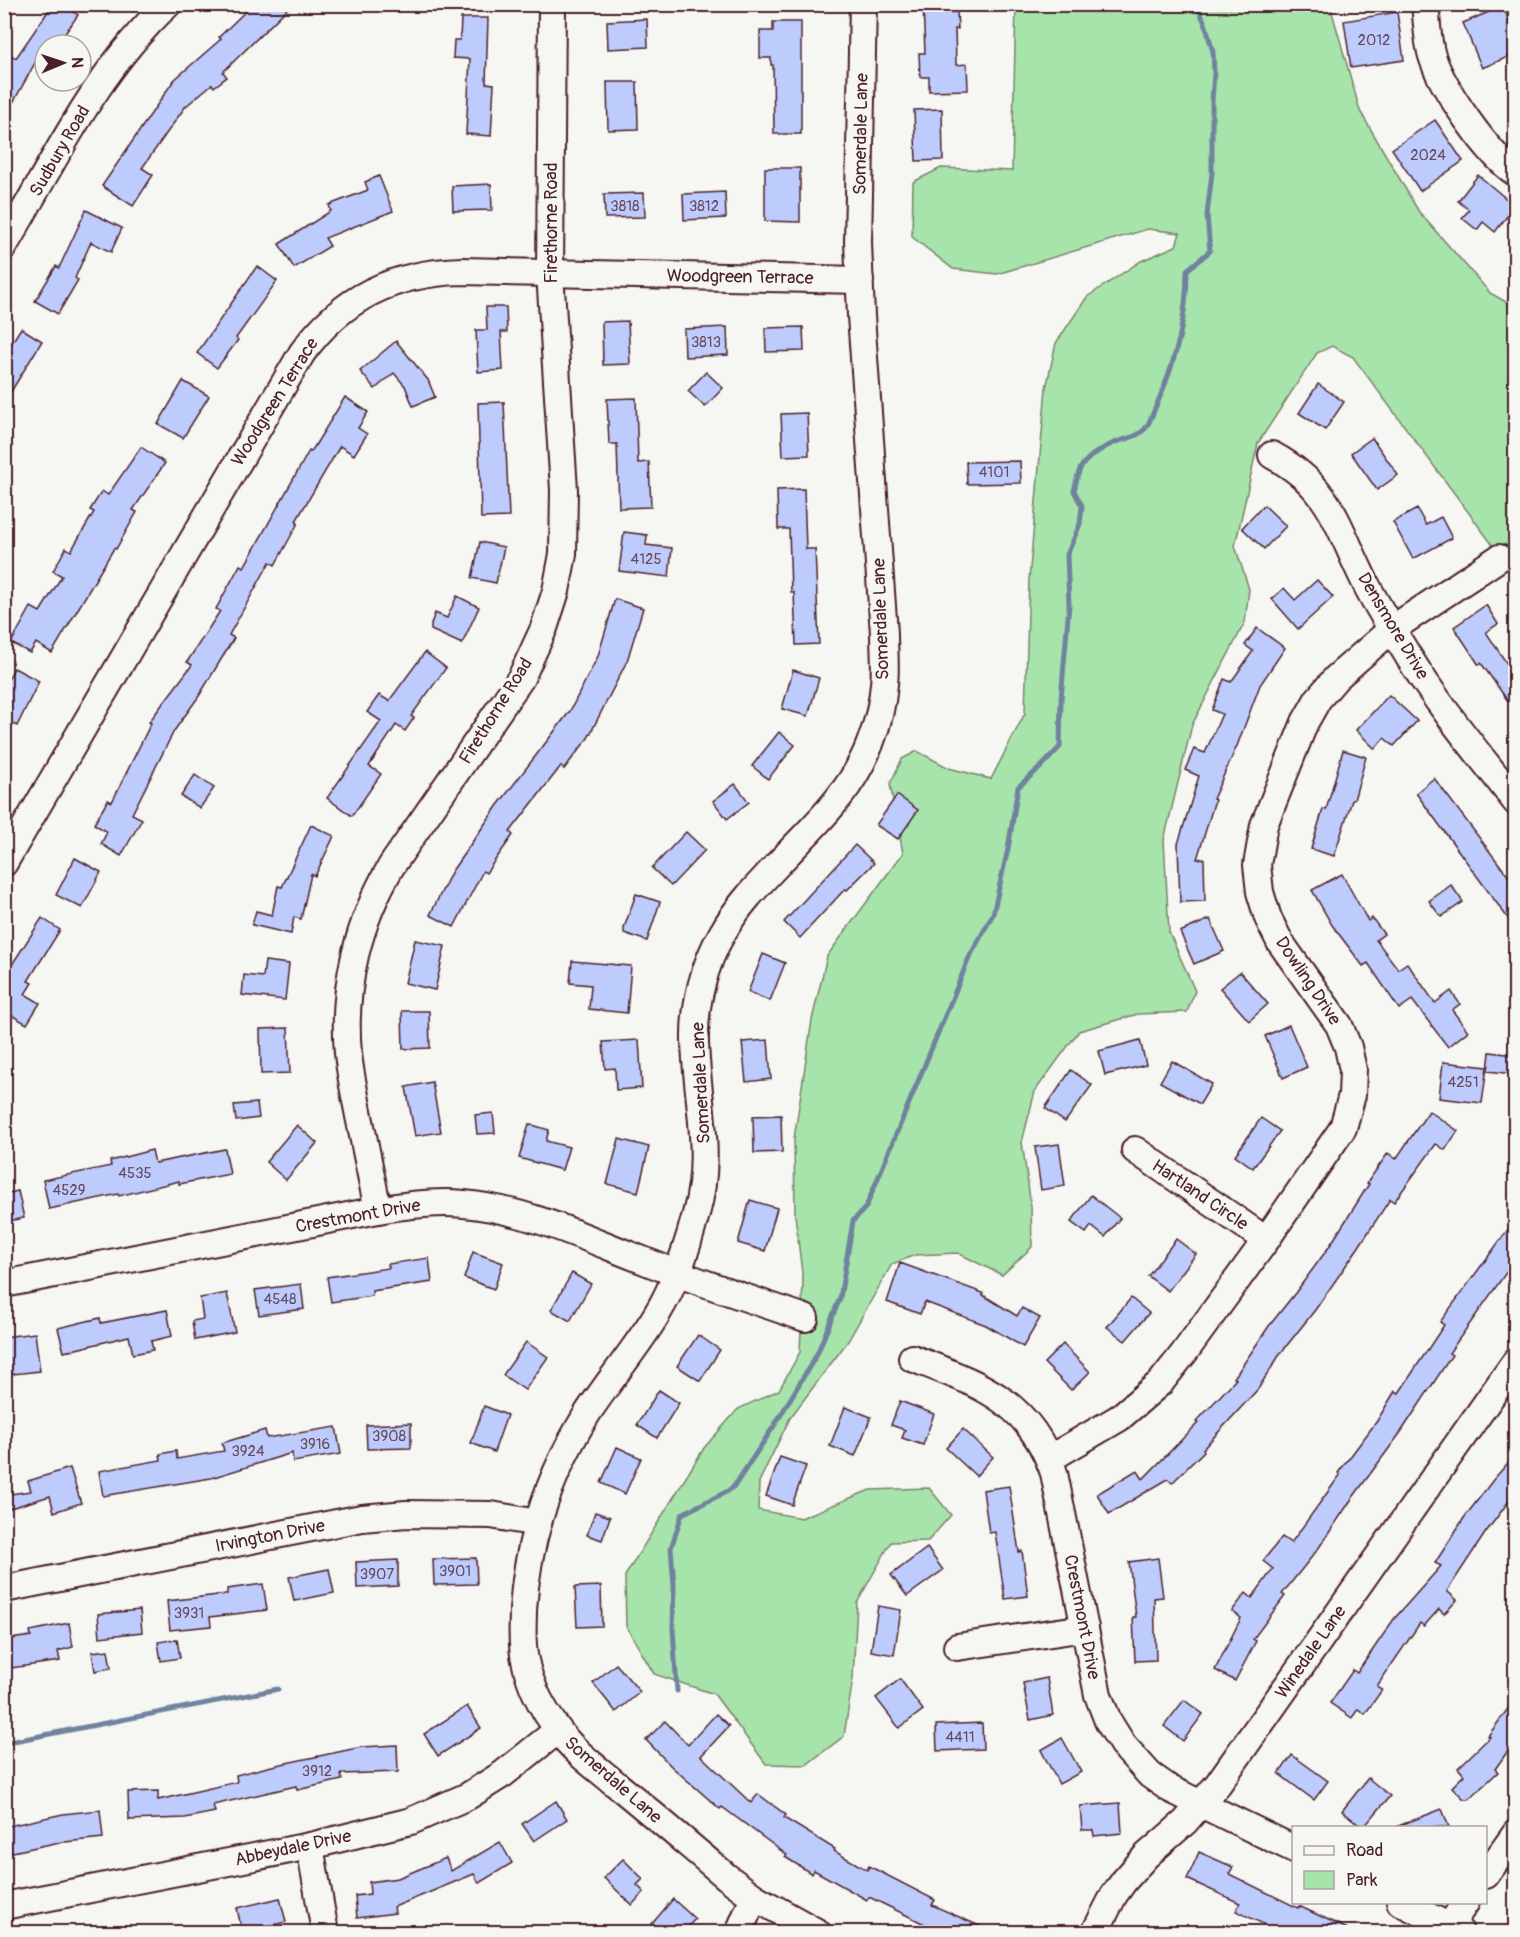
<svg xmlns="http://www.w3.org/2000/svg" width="1520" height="1937" font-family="Pangolin,sans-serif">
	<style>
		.green { fill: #a7e4ab; stroke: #78826b; stroke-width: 1.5 }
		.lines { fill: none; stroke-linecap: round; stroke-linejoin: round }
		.stream { stroke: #70839e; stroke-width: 5 }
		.building { fill: #beccfd; stroke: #4a1f2b; stroke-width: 1.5 }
		.minor-casing { stroke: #4a1f2b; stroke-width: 30 }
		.minor { stroke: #f6f6f2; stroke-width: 26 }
		.labels { text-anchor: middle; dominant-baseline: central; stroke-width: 6; stroke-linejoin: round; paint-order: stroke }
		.number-label { font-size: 15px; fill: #674a60 }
		.street-label { font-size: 18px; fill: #4a1f2b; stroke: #f6f6f2 }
	</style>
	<rect width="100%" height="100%" fill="#f6f6f2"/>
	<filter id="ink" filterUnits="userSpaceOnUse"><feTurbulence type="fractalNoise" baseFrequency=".0167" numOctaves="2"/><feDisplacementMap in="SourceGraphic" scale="12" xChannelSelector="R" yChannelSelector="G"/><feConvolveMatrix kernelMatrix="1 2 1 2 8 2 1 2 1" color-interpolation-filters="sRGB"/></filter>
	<g filter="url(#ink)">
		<!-- green -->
		<path class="green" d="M1016 5H1330L1360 111 1419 212 1490 293 1515 307V575L1353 357 1332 346 1317 353 1258 443 1235 546 1249 589 1245 622 1192 725 1164 840 1169 932 1195 991 1187 1012 1138 1014 1079 1031 1035 1091 1022 1142 1031 1206 1032 1247 1002 1275 958 1253 915 1255 892 1264 848 1341 790 1418 759 1482 758 1510 801 1518 870 1490 929 1488 951 1515 928 1541 891 1542 857 1603 853 1678 844 1736 806 1765 766 1764 714 1694 654 1674 626 1626 625 1576 704 1448 738 1409 779 1390 800 1352 803 1281 795 1215 794 1139 812 1020 827 956 903 853 890 784 902 759 917 751 949 768 991 779 1025 713 1029 580 1046 388 1056 343 1087 297 1141 261 1176 246 1180 233 1148 229 997 274 953 269 912 237 913 182 941 168 1012 171Z"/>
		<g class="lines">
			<!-- stream -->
			<g class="stream">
				<path d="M677 1691 673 1629 674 1585 671 1548 682 1514 728 1491 735 1485 776 1423 817 1354 840 1298 853 1221 866 1207 969 958 993 914 1008 849 1018 787 1041 767 1060 747 1061 699 1069 605 1067 555 1080 524 1082 506 1074 491C1076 484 1077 476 1080 469 1086 457 1104 447 1116 442 1127 438 1136 438 1145 429 1150 423 1153 412 1157 404 1176 361 1187 317 1187 270L1210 251 1207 215 1212 173V101L1214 73 1213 52 1205 23 1196 4"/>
				<path d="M4 1743 278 1689"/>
			</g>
		</g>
		<!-- building -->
		<g class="building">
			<path d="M53 4H62L78 15 57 45H45L4 119V62L9 54 16 58Z"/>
			<path d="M253 4H292L223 72 227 77 214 87 212 84 185 107 142 168 153 175 133 206 102 186 174 80 221 39 219 37Z"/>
			<path d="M923 4H948V12H957L958 29H955L956 65 967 64 968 90 929 91V77H920L919 53H925Z"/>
			<path d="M1503 6 1515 37V54L1482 68 1463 23Z"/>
			<path d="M1397 12 1404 60 1351 68 1344 21Z"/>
			<path d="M461 18H488L486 83 494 84 491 136 466 134 470 59 453 58 454 40H460Z"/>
			<path d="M647 19 648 47 608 49 607 21Z"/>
			<path d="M773 22H801V134H774L773 65H771V58H760V31H773Z"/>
			<path d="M607 82H637L638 129 608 130Z"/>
			<path d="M942 109 943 160 916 161 914 110Z"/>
			<path d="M1435 120 1463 161 1420 191 1392 149Z"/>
			<path d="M765 168H800V222L765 221Z"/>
			<path d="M1478 175 1515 206 1495 232 1483 222 1477 230 1462 218 1469 210 1458 201Z"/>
			<path d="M379 176 393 211 325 238 330 246 294 268 279 244 331 211 329 205 368 190 365 182Z"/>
			<path d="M491 184 492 210 453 211 452 186Z"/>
			<path d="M725 192 726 218 684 220 683 194Z"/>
			<path d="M644 193 645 217 605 218 604 194Z"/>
			<path d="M86 210 122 228 111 252 91 242 75 278 78 280 58 314 35 301 56 266 59 268Z"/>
			<path d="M257 266 277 281 236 338 238 340 217 368 197 353Z"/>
			<path d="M486 307H506L507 332H501L503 370 478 372 476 330H487Z"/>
			<path d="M628 321 630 364 603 365 602 322Z"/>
			<path d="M727 327 728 355 685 357 684 329Z"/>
			<path d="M803 327 804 351 766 352 765 328Z"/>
			<path d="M21 328 42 341 4 403V355Z"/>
			<path d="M396 341 428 380 435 397 413 406 405 386 394 373 375 389 360 371Z"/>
			<path d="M706 372 723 388 705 407 688 391Z"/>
			<path d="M183 381 209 396 183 438 158 424Z"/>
			<path d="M1318 384 1344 402 1325 430 1299 413Z"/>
			<path d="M345 397 368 412 358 428 367 434 354 455 340 446 296 521 298 523 275 565 270 562 229 635 234 638 199 696 174 731 132 814 142 819 121 856 101 844 107 832 94 824 108 800 112 802 151 723 149 722 192 665 187 662 220 611 216 609 240 565 244 567 309 451 311 452Z"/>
			<path d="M636 398 638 463 649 462 651 507 619 508 617 444H609L607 399Z"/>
			<path d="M504 402 509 517 481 518 478 403Z"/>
			<path d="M807 413 809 455 783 456 781 414Z"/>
			<path d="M1372 438 1398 475 1377 490 1351 453Z"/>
			<path d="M141 447 165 463 133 510 137 512 116 549 114 548 52 653 36 643 30 653 11 643 31 607 40 612 62 576 53 571 66 548 71 551 94 512 90 510 102 491 108 495Z"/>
			<path d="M1020 461 1021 483 967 484 966 462Z"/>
			<path d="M804 489 806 549H815L819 644 796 645 794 592H791L789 529H778L777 490Z"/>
			<path d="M1264 505 1286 526 1264 549 1242 528Z"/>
			<path d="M1417 509 1426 525 1441 517 1452 538 1413 559 1393 522Z"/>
			<path d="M624 532 647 535 646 545 672 548 669 577 619 571Z"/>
			<path d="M480 542 504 547 496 583 472 578Z"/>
			<path d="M1317 580 1333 597 1298 629 1272 599 1284 588 1295 600Z"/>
			<path d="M457 596 479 607 462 644 431 630V624L435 613 447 618Z"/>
			<path d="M615 599 643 608 627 661 588 738 564 769 561 766 510 832 513 835 486 873 483 871 454 927 430 915 452 871 498 805 570 711 598 656Z"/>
			<path d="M1486 605 1498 624 1486 632 1509 667 1515 662V711L1481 663 1479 665 1454 627Z"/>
			<path d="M1257 628 1285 648 1260 685 1237 746 1213 799 1215 800 1197 859 1204 858 1205 901 1180 902 1178 844 1199 776 1185 770 1194 749 1205 753 1222 714 1212 710 1224 679 1231 682 1253 651 1245 645Z"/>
			<path d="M425 652 446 668 411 716 414 718 405 731 396 725 369 766 381 774 352 816 327 798 381 721 367 712 379 695 389 701Z"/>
			<path d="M14 668 39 681 17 726 4 719V687Z"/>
			<path d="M793 670 819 678 808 716 782 709Z"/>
			<path d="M1389 695 1417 721 1394 746 1384 738 1375 749 1356 730Z"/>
			<path d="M779 732 795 745 768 779 752 766Z"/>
			<path d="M1343 750 1366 757 1354 800H1352L1334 856 1311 849 1323 809 1326 810Z"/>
			<path d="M195 775 214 788 200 808 181 796Z"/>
			<path d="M1434 778 1515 885V928L1416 793Z"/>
			<path d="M735 784 749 802 727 819 713 801Z"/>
			<path d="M897 795 918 810 898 839 876 825Z"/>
			<path d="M311 825 334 836 315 876 311 874 301 919 294 917 291 934 252 925 256 911 272 915 278 886 282 887Z"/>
			<path d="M686 832 705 850 671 886 652 868Z"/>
			<path d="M855 845 874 863 847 890 845 889 800 938 784 922Z"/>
			<path d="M75 858 101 872 82 908 56 895Z"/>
			<path d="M1342 874 1368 921 1372 918 1384 934 1376 940 1398 969 1407 963 1435 1003 1451 991 1460 1004 1452 1010 1468 1031 1448 1047 1412 1000 1399 1009 1368 963 1363 966 1332 925 1312 890Z"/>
			<path d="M1451 885 1463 902 1441 917 1429 901Z"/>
			<path d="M636 894 660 902 647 941 624 933V928Z"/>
			<path d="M42 918 60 930 28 981 32 983 25 994 40 1003 27 1024 4 1011V977Z"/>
			<path d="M1210 919 1224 951 1194 964 1180 932Z"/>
			<path d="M415 940 445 946 435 990 405 983Z"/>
			<path d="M763 954 785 963 770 1001 748 992Z"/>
			<path d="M265 961 289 964 285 1000 242 995 244 975 263 977Z"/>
			<path d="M572 961 631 966 627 1013 589 1009 591 985 570 983Z"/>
			<path d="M1240 972 1268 1004 1249 1021 1220 988Z"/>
			<path d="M402 1011H429L430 1048 403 1049Z"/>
			<path d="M1289 1025 1307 1067 1283 1078 1265 1036Z"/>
			<path d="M288 1028 290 1073 261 1074 260 1029Z"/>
			<path d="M639 1040 642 1088 616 1090 615 1068 605 1069 603 1042Z"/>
			<path d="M768 1040 771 1079 746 1082 742 1042Z"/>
			<path d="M1140 1040 1146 1065 1105 1075 1099 1051Z"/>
			<path d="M1490 1052 1515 1055 1513 1074 1488 1071Z"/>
			<path d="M1172 1061 1212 1084 1200 1104 1160 1082Z"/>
			<path d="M1443 1062 1487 1067 1482 1103 1439 1098Z"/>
			<path d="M1071 1070 1092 1085 1065 1122 1045 1108Z"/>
			<path d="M432 1082 441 1132 415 1136 406 1087Z"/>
			<path d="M257 1103 259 1118 236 1121 234 1105Z"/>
			<path d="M1429 1111 1458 1131 1445 1150 1436 1144 1394 1202 1390 1199 1358 1248 1315 1310 1280 1354 1258 1389 1203 1449 1204 1451 1172 1483 1168 1479 1109 1514 1097 1494 1137 1470 1143 1479 1198 1423 1196 1422 1236 1379 1234 1378 1269 1326 1296 1292 1329 1247 1369 1184 1367 1183 1388 1153 1396 1159Z"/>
			<path d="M493 1113 495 1133 477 1134 475 1115Z"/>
			<path d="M781 1115 782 1152 754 1153 753 1116Z"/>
			<path d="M1261 1118 1280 1131 1253 1168 1235 1155Z"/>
			<path d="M529 1124 549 1130 546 1141 569 1147 562 1170 519 1158Z"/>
			<path d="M297 1125 317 1143 286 1180 266 1162Z"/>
			<path d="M619 1139 649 1147 638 1192 607 1184Z"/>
			<path d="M1059 1144 1065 1186 1041 1190 1035 1147Z"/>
			<path d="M225 1149 230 1174 179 1184V1181L119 1196 118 1194 49 1209 43 1180 111 1166 110 1161 152 1150 155 1163Z"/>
			<path d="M18 1191 24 1218 4 1222V1194Z"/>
			<path d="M1091 1195 1120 1218 1105 1237 1091 1226 1086 1233 1071 1222Z"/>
			<path d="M750 1200 777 1208 765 1251 738 1243Z"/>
			<path d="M1515 1220V1260L1449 1353 1452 1355 1401 1432 1351 1500 1318 1549 1282 1594 1285 1596 1253 1639 1256 1641 1235 1681 1215 1670 1241 1618 1232 1611 1246 1593 1252 1598 1273 1569 1263 1561 1282 1537 1291 1543 1340 1475 1338 1473 1377 1421 1395 1391 1399 1393 1444 1325 1440 1322Z"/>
			<path d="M1176 1239 1196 1254 1168 1291 1148 1276Z"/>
			<path d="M473 1252 503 1263 494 1289 464 1278Z"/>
			<path d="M429 1258 432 1282 372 1291V1296L331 1302 327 1277 389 1268 388 1264Z"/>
			<path d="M900 1263 983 1293V1295L1017 1316 1022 1308 1040 1318 1023 1347 986 1325 925 1302 920 1314 887 1302Z"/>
			<path d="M572 1273 591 1284 570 1321 551 1310Z"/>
			<path d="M301 1284 304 1309 259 1315 255 1290Z"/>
			<path d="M227 1293 235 1332 195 1340 192 1321 203 1319 200 1298Z"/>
			<path d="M1131 1298 1149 1313 1125 1341 1107 1327Z"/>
			<path d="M167 1310 172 1336 151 1341 153 1350 133 1354 129 1336 64 1352 58 1328 100 1318 101 1323Z"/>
			<path d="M35 1333 40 1371 4 1375V1337Z"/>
			<path d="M698 1335 720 1350 700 1381 677 1366Z"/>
			<path d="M526 1342 548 1357 525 1390 503 1375Z"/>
			<path d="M1063 1344 1090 1372 1071 1390 1044 1363Z"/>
			<path d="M659 1390 679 1403 657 1438 637 1425Z"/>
			<path d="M900 1401 934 1414 923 1445 902 1438 905 1430 891 1425Z"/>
			<path d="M484 1406 507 1415 494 1452 471 1443Z"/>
			<path d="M845 1407 871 1417 855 1456 830 1446Z"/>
			<path d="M411 1423V1448L367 1449 366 1425Z"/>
			<path d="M336 1427 341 1454 293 1462 292 1453 211 1478 103 1496 99 1471 161 1460 160 1454 176 1451 177 1459 224 1451 222 1443 265 1430 267 1438Z"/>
			<path d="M963 1429 993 1457 976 1476 946 1448Z"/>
			<path d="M617 1447 641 1458 625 1494 601 1483Z"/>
			<path d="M1515 1455V1493L1486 1532 1447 1591 1457 1600 1444 1614 1439 1609 1424 1626 1420 1623 1377 1686 1382 1690 1365 1714 1358 1709 1352 1718 1330 1703 1353 1670 1357 1673 1394 1619 1441 1566 1435 1563 1464 1518 1493 1480Z"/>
			<path d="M780 1457 806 1466 792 1505 766 1496Z"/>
			<path d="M70 1468 81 1503 54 1512 50 1496 4 1510V1495L31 1491 28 1481Z"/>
			<path d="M1009 1486 1019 1552 1022 1551 1028 1596 1005 1599 995 1532 989 1533 983 1490Z"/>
			<path d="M595 1512 610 1517 602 1540 587 1535Z"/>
			<path d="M927 1548 943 1570 907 1596 891 1575Z"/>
			<path d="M476 1558 477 1584 434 1585 433 1559Z"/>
			<path d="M1158 1558 1163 1597 1154 1598 1156 1660 1135 1661 1133 1617H1136L1129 1562Z"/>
			<path d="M398 1560V1586L357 1588 356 1562Z"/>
			<path d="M329 1569 334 1593 294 1601 289 1577Z"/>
			<path d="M263 1584 267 1610 210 1617 211 1626 170 1630 167 1601 227 1594V1589Z"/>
			<path d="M601 1586 602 1626 577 1627 575 1587Z"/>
			<path d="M878 1606 901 1610 894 1655 871 1651Z"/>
			<path d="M140 1610 142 1632 100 1637 98 1614Z"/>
			<path d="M69 1623 73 1647 58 1651 60 1661 4 1669V1640L31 1636 30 1631Z"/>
			<path d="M177 1639 180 1658 161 1661 158 1642Z"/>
			<path d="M108 1650 111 1668 95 1671 92 1652Z"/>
			<path d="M616 1664 640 1692 616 1712 593 1683Z"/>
			<path d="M1047 1678 1053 1715 1030 1720 1023 1683Z"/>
			<path d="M900 1679 923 1710 899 1728 876 1698Z"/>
			<path d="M1515 1699V1741L1495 1769 1498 1772 1469 1799H1464L1452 1787 1464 1775 1458 1768 1490 1737 1488 1736Z"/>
			<path d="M1184 1700 1203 1714 1183 1741 1164 1726Z"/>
			<path d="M467 1706 481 1728 438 1756 424 1734Z"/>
			<path d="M716 1714 729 1726 701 1756 751 1803 758 1794 786 1815 784 1818 835 1849 834 1851 867 1870 869 1866 935 1900 932 1905 993 1932H941L869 1897 867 1900 814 1870 812 1874 785 1857 787 1855 722 1807 720 1809 672 1767 646 1740 665 1721 688 1745Z"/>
			<path d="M982 1723 983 1749 937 1751 936 1725Z"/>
			<path d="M1062 1738 1081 1772 1059 1784 1041 1750Z"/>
			<path d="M397 1745 398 1772 341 1774 342 1780 297 1790 296 1786 213 1805 215 1812 185 1818 129 1820 128 1792 158 1791V1800L237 1782 236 1775 272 1766 362 1747Z"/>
			<path d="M1292 1755 1328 1781 1314 1800 1279 1774Z"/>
			<path d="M1368 1778 1390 1796 1364 1827H1362L1342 1811Z"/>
			<path d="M556 1801 567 1819 534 1841 522 1824Z"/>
			<path d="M1120 1803 1122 1833 1094 1836 1093 1830H1082L1080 1806Z"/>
			<path d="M1442 1809 1449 1827H1398V1826Z"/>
			<path d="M100 1810 103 1838 55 1843 8 1853 4 1827 63 1814Z"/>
			<path d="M500 1842 512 1863 479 1883 474 1874 394 1907 395 1913 357 1918 355 1896 370 1894 369 1882 398 1878 446 1858 451 1871Z"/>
			<path d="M1199 1852 1233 1867 1229 1874 1298 1908 1299 1906 1354 1932H1280L1236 1911 1240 1903 1187 1879Z"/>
			<path d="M623 1859 643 1879 637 1885 644 1892 632 1905 604 1878Z"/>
			<path d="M280 1898 286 1922 242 1932 237 1908Z"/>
			<path d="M673 1899 695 1919 683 1932H645Z"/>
		</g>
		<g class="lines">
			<defs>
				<g id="minor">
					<path d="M1425 4C1427 21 1427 40 1432 56 1442 88 1488 155 1516 173"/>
					<path d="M4 246C53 163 96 71 168 4"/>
					<path d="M1272 455C1333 488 1337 527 1366 584 1379 610 1395 634 1410 659 1441 709 1480 755 1516 802"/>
					<path d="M4 863 302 353C342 297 394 273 462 271L860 280"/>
					<path d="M1135 1150 1266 1240"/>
					<path d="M378 1210C372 1179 365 1147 359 1116 355 1095 350 1074 348 1053 342 987 358 922 392 865L521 678 544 628 556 591 563 554 564 490 550 273 552 4"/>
					<path d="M4 1284 378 1210C406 1205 435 1201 464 1204 529 1210 590 1240 650 1263 701 1283 753 1300 805 1318"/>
					<path d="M912 1358C978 1384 1029 1399 1054 1473L1098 1695 1108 1721 1123 1745 1150 1775 1170 1789 1294 1849"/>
					<path d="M1049 1459 1119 1418 1161 1382 1184 1353 1266 1240 1343 1128 1352 1095 1353 1070 1348 1047 1339 1025 1280 942 1268 918 1260 892 1257 865 1264 825 1305 722 1318 699 1336 678 1392 629 1499 558"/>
					<path d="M4 1589 362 1518 406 1514 491 1515 538 1523"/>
					<path d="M957 1647 1085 1628"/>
					<path d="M310 1846 325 1932"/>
					<path d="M1486 1875 1516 1833"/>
					<path d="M1400 1902 1460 1932"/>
					<path d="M4 1906 310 1846 411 1821 468 1796 503 1774 558 1730"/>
					<path d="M1449 1927 1466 1902"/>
					<path d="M739 1932 754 1897"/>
					<path d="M817 1932 754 1897 727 1877C690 1846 654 1815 617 1785 597 1768 574 1752 559 1731 543 1710 530 1686 525 1660 521 1644 523 1627 523 1610 527 1540 550 1474 587 1414 609 1380 636 1349 657 1314 676 1283 687 1248 696 1214 713 1155 697 1102 695 1042 694 1005 704 964 723 932 737 907 757 886 777 865 798 842 821 821 840 796 865 765 881 723 884 684 886 667 884 650 884 633L861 316 858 242 863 4"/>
					<path d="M1095 1932 1114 1895 1124 1881 1146 1856 1185 1822 1218 1784 1516 1361"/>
				</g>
			</defs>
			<!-- minor casing -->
			<use href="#minor" class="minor-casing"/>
			<!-- minor -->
			<use href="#minor" class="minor"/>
		</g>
	</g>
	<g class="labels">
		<!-- number labels -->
		<g class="number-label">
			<text x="1374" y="40">2012</text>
			<text x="1428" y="155">2024</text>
			<text x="625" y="206">3818</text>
			<text x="704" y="206">3812</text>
			<text x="706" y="342">3813</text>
			<text x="994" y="472">4101</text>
			<text x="646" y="559">4125</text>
			<text x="1463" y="1082">4251</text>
			<text x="135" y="1173">4535</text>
			<text x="69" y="1190">4529</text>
			<text x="280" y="1299">4548</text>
			<text x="389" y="1436">3908</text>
			<text x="315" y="1444">3916</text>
			<text x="248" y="1451">3924</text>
			<text x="455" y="1571">3901</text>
			<text x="377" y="1574">3907</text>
			<text x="189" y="1613">3931</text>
			<text x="960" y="1737">4411</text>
			<text x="317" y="1771">3912</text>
		</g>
		<!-- street labels -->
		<g class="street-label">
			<text transform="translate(861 134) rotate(-89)">Somerdale Lane</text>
			<text transform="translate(60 151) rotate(-60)">Sudbury Road</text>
			<text transform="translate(551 223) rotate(-90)">Firethorne Road</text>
			<text transform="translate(740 277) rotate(1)">Woodgreen Terrace</text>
			<text transform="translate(275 402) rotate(-58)">Woodgreen Terrace</text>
			<text transform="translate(881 619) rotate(-92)">Somerdale Lane</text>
			<text transform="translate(1393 626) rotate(59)">Densmore Drive</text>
			<text transform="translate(496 711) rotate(-58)">Firethorne Road</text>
			<text transform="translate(1308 981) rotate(56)">Dowling Drive</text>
			<text transform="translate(701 1083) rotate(-93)">Somerdale Lane</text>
			<text transform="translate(1200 1195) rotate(34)">Hartland Circle</text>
			<text transform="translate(358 1216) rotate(-10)">Crestmont Drive</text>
			<text transform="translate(270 1536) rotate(-11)">Irvington Drive</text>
			<text transform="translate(1082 1617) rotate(79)">Crestmont Drive</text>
			<text transform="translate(1311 1652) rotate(-55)">Winedale Lane</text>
			<text transform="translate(613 1780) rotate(41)">Somerdale Lane</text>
			<text transform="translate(293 1848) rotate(-12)">Abbeydale Drive</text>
		</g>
	</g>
	<!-- margin -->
	<rect width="1520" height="1937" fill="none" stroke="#f6f6f2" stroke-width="24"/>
	<rect x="12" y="12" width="1496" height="1913" fill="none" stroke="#4a1f2b" stroke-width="2" filter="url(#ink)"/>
	<!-- legend -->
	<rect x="1292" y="1826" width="195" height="78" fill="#f6f6f2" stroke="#b1a0a2" stroke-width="1.5"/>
	<rect x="1304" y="1846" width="30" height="9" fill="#f6f6f2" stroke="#b1a0a2" stroke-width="1.5"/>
	<text x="1346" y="1856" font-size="18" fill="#4a1f2b">Road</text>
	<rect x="1304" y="1871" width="30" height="18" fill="#a7e4ab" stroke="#b1a0a2" stroke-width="1.5"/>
	<text x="1346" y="1886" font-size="18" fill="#4a1f2b">Park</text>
	<!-- north arrow -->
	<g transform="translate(63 63) rotate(88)"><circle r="28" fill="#f6f6f2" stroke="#b1a0a2" stroke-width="1.5"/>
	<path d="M0-4.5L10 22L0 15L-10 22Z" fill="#4a1f2b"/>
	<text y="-9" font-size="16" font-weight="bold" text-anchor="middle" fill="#4a1f2b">N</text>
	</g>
</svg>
